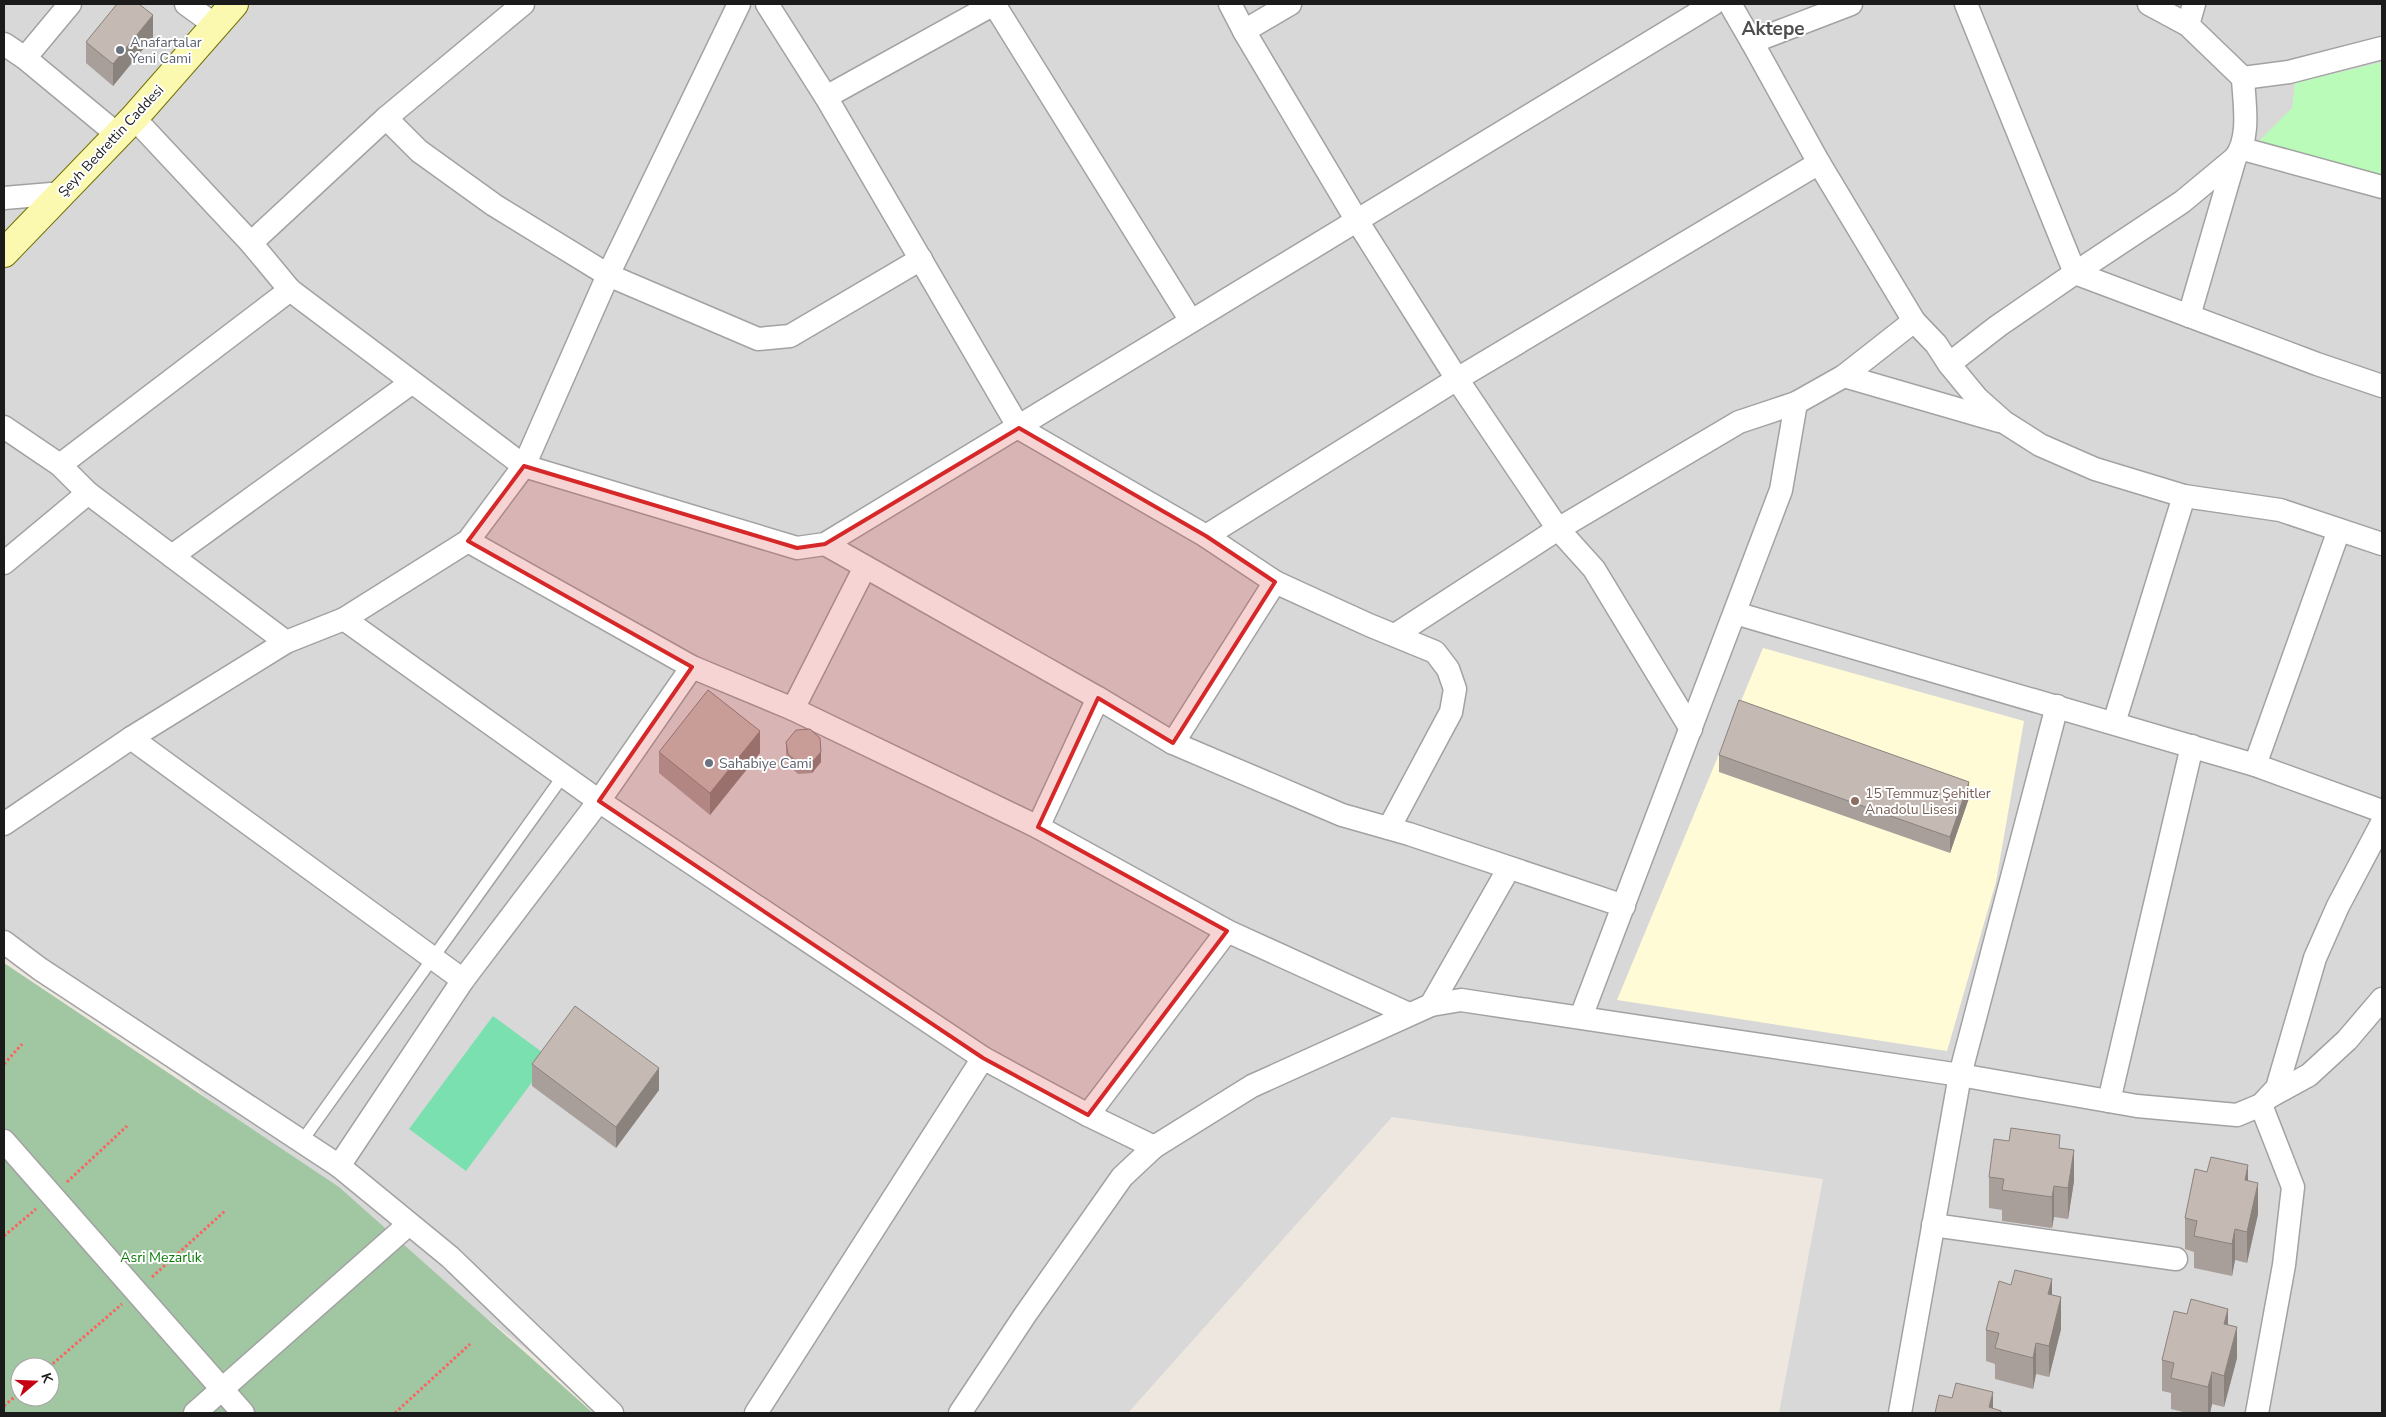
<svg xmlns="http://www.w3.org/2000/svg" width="2386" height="1417" font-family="'Nunito Sans',sans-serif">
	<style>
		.residential { fill: #d9d8d8 }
		.education { fill: #fffbd6 }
		.cemetery { fill: #a0c7a2; fill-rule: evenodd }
		.park { fill: #bafbb9 }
		.pitch { fill: #7ae0af }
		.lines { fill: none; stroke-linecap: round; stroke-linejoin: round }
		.service-casing { stroke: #a2a2a2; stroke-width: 14 }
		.minor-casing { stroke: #a2a2a2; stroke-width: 25 }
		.secondary-casing { stroke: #717201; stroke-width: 30 }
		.path { stroke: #fe6160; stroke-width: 3; stroke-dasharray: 2.5 2.5; stroke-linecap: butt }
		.service { stroke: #fff; stroke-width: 11 }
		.minor { stroke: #fff; stroke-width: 22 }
		.secondary { stroke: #fbf8af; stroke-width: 28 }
		.wall { fill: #a99f9a }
		.shaded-wall { fill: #8a827d }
		.building { fill: #c5b9b3; stroke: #8a827d }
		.marked { fill: #d62828; fill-opacity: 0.2; stroke: #d62828; stroke-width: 4; stroke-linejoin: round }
		.worship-dot { fill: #6b7280; stroke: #fff; stroke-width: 2 }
		.education-dot { fill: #8d6e63; stroke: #fff; stroke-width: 2 }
		.labels { text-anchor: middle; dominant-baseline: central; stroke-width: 4; stroke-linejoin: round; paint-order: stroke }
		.worship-label { font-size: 14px; fill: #5b616d; stroke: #fff; text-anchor: start }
		.street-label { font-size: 14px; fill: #1b1b1b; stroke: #fff }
		.education-label { font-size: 14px; fill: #785e54; stroke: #fff; text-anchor: start }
		.park-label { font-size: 14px; fill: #097a08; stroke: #fff }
		.district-label { font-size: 19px; font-weight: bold; fill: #4e4e4e; stroke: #fff }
	</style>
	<rect width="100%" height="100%" fill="#ede7df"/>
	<!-- residential -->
	<path class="residential" d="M4 4H2382V1413H1779L1823 1179 1392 1117 1128 1413H607L4 938Z"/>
	<!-- education -->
	<path class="education" d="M1763 648 2024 721 1996 882 1947 1051 1617 1000Z"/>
	<!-- cemetery -->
	<path class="cemetery" d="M4 963 339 1187 593 1413H4ZM20 1367H50V1397H20Z"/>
	<!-- park -->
	<path class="park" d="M2382 62V177L2257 143 2292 108 2295 83Z"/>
	<!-- pitch -->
	<path class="pitch" d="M493 1016 550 1058 466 1171 409 1129Z"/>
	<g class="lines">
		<defs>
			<path id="service" d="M302 1141 563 776"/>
			<g id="minor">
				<path d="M186 4 215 25"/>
				<path d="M767 4 826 97 1019 428 1206 536 1275 582 1369 625 1435 652 1448 669 1455 689 1451 712 1389 828"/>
				<path d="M994 4 1191 321"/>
				<path d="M1230 4 1244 31 1356 219 1457 379 1558 529 1594 569 1691 729"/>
				<path d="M1730 4 1752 42 1851 4"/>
				<path d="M1966 4 2075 273 2317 364 2382 386"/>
				<path d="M2149 4 2188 25 2243 78 2289 72 2382 48"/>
				<path d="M2188 25 2194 4"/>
				<path d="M1244 31 1290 4"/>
				<path d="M1752 42 1819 163 1914 321 1936 344 1949 364 1998 326 2075 273 2182 202 2235 158C2251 138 2244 102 2243 78"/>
				<path d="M4 44 25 58 118 135"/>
				<path d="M25 58 70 4"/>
				<path d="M826 97 994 4"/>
				<path d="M134 118 251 243 290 290 524 466 797 548 825 544C1122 366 1416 183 1713 4"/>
				<path d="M386 118 419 151 494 205 608 275 758 339 790 336 921 259"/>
				<path d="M2243 149 2382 187"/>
				<path d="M4 198 63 193"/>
				<path d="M251 243 386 118 523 4"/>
				<path d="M2189 316 2235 158"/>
				<path d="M1949 364 1977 398 2004 422 2040 445 2095 469 2184 496 2280 510 2382 544"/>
				<path d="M1844 376 1999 421"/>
				<path d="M4 427 60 465 88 493 286 642"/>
				<path d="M60 465 290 290"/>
				<path d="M1206 536 1457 379 1819 163"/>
				<path d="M468 541 692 667 793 709 1038 827 1227 931 1409 1014"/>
				<path d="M825 544 1098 698 1173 743 1342 815 1409 834 1624 906"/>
				<path d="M172 556 411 383"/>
				<path d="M4 563 88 493"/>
				<path d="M1735 613 2255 765 2382 811"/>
				<path d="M344 619 599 801 983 1058 1088 1115 1154 1147"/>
				<path d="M1395 635 1558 529 1739 422 1796 403"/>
				<path d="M793 709 865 567"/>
				<path d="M2114 723 2184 496"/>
				<path d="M131 738 463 980"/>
				<path d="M1173 743 1275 582"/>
				<path d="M2255 765 2339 530"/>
				<path d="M4 824 131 738 286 642 344 619 468 541 524 466 608 275 739 4"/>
				<path d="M1038 827 1098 698"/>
				<path d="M4 942 40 969 339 1166 450 1257 612 1413"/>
				<path d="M1431 1005 1509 868"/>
				<path d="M1581 1017 1781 490 1796 403 1844 376 1914 321"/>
				<path d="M2269 1097 2309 1075 2347 1040 2382 999"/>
				<path d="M2109 1101 2192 746"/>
				<path d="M1088 1115 1227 931"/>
				<path d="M4 1141 243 1413"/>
				<path d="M339 1166 463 980 599 801 692 667"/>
				<path d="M1933 1225 2176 1259"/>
				<path d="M195 1413 409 1224"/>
				<path d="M756 1413 983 1058"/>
				<path d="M960 1413 1025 1315 1122 1177 1154 1147 1252 1086 1431 1005 1461 1000 1960 1075 2137 1106 2237 1115 2261 1105 2277 1088 2315 958 2338 906 2382 823"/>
				<path d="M1900 1413 1960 1075 2057 706"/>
				<path d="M2257 1413 2284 1265 2293 1187 2261 1105"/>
			</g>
			<path id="secondary" d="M4 253 134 118 234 4"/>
		</defs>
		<!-- service casing -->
		<use href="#service" class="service-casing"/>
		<!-- minor casing -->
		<use href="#minor" class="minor-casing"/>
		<!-- secondary casing -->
		<use href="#secondary" class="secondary-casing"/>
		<!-- path -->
		<g class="path">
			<path d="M4 1064 22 1044"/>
			<path d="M67 1182 127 1126"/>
			<path d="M4 1236 36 1209"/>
			<path d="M152 1277 226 1210"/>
			<path d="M49 1367 122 1304"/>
			<path d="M4 1406 20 1392"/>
			<path d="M395 1413 470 1344"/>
		</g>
		<!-- service -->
		<use href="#service" class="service"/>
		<!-- minor -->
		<use href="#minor" class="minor"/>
		<!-- secondary -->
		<use href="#secondary" class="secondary"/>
	</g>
	<!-- wall -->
	<g class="wall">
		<path d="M153 37 113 86 86 63V42Z"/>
		<path d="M786 742 821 762 812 773 798 774 788 765 786 753Z"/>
		<path d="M659 752 760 753 710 815 659 773Z"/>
		<path d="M1719 755 1969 798 1950 853 1719 772Z"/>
		<path d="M532 1064 659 1090 616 1148 532 1086Z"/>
		<path d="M2060 1148 2074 1181 2068 1219 2054 1217 2052 1228 2002 1221V1210L1989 1208V1177Z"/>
		<path d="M2207 1172 2248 1181 2258 1214 2247 1263 2235 1260 2232 1276 2194 1268V1252L2185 1249V1218Z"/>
		<path d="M2052 1295 2061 1329 2049 1377 2036 1374 2033 1389 1995 1379V1364L1986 1361V1330Z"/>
		<path d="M2228 1325 2237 1358 2224 1407 2212 1404 2210 1413H2187L2171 1409V1393L2162 1391V1360Z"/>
	</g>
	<!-- shaded-wall -->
	<g class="shaded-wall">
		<path d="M153 15V37L113 86V64Z"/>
		<path d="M760 731V753L710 815V793Z"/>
		<path d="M821 752V762L812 773V762Z"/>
		<path d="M1969 782V798L1950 853V837Z"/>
		<path d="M659 1068V1090L616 1148V1127Z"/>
		<path d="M2074 1150V1181L2068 1219V1188Z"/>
		<path d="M2248 1165V1197L2245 1180Z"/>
		<path d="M2258 1183V1214L2247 1263V1232Z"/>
		<path d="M2054 1186V1217L2052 1228V1197Z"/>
		<path d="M2235 1229V1260L2232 1276V1244Z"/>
		<path d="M2052 1279V1311L2048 1294Z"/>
		<path d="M2061 1297V1329L2049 1377V1346Z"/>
		<path d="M2228 1309V1340L2224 1324Z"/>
		<path d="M2237 1327V1358L2224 1407V1376Z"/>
		<path d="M2036 1343V1374L2033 1389V1358Z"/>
		<path d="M2212 1372V1404L2210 1413H2208V1387Z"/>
		<path d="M1993 1392V1413L1989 1407Z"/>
	</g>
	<!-- building -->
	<g class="building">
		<path d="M117 4H139L153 15 113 64 86 42Z"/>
		<path d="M708 690 760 731 710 793 659 752Z"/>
		<path d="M1739 700 1969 782 1950 837 1719 755Z"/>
		<path d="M810 729 820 738 821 752 812 762 798 763 788 754 786 742 796 730Z"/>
		<path d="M575 1006 659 1068 616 1127 532 1064Z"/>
		<path d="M2011 1128 2060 1135 2059 1148 2074 1150 2068 1188 2054 1186 2052 1197 2002 1190 2004 1179 1989 1177 1994 1139 2009 1141Z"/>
		<path d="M2211 1157 2248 1165 2245 1180 2258 1183 2247 1232 2235 1229 2232 1244 2194 1236 2197 1221 2185 1218 2195 1169 2207 1172Z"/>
		<path d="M2015 1270 2052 1279 2048 1294 2061 1297 2049 1346 2036 1343 2033 1358 1995 1348 1999 1333 1986 1330 1999 1281 2011 1285Z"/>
		<path d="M2191 1299 2228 1309 2224 1324 2237 1327 2224 1376 2212 1372 2208 1387 2171 1378 2174 1363 2162 1360 2174 1311 2187 1314Z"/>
		<path d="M1956 1383 1993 1392 1989 1407 2001 1411V1413H1935L1939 1395 1952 1398Z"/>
	</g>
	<!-- marked area -->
	<path class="marked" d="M1019 428 1206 536 1275 582 1173 743 1098 698 1038 827 1227 931 1088 1115 983 1058 599 801 692 667 468 541 524 466 797 548 825 544Z"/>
	<!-- markers -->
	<g class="worship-dot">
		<circle cx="120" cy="50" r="5"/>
		<circle cx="709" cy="763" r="5"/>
	</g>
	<circle class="education-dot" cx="1855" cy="801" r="5"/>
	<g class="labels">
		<!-- worship labels -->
		<g class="worship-label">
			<text x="130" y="42">Anafartalar<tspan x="130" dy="16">Yeni Cami</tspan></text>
			<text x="719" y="763">Sahabiye Cami</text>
		</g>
		<!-- street labels -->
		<g class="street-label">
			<text transform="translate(111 141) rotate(-47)">Şeyh Bedrettin Caddesi</text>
		</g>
		<!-- education labels -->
		<g class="education-label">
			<text x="1865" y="793">15 Temmuz Şehitler<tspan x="1865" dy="16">Anadolu Lisesi</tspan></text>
		</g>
		<!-- park labels -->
		<g class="park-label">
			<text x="161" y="1257">Asri Mezarlık</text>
		</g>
		<!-- district labels -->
		<g class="district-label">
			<text x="1773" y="29">Aktepe</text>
		</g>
	</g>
	<!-- border -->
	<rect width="2386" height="1417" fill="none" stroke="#1b1b1b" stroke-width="10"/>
	<!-- north arrow -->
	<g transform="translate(35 1382) rotate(71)"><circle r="24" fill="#ffffff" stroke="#a4a4a4"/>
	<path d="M0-4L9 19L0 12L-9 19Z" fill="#c50013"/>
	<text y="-8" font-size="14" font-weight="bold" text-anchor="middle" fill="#1b1b1b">K</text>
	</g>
</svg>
